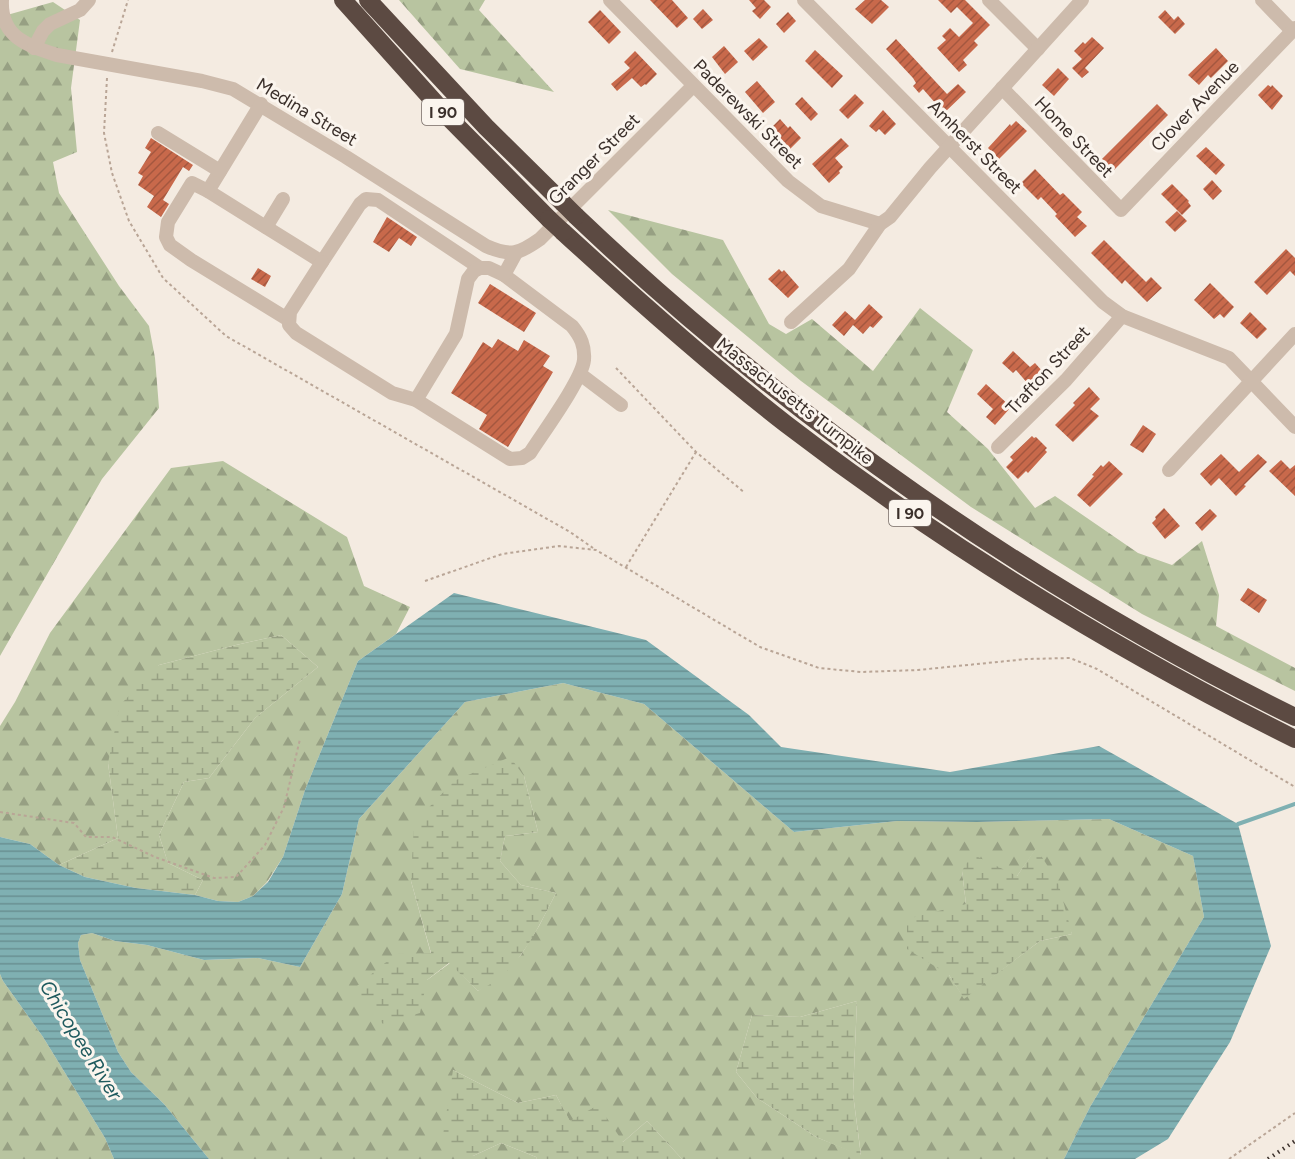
<svg xmlns="http://www.w3.org/2000/svg" width="1295" height="1159" font-family="Figtree,sans-serif">
	<style>
		.forest { fill: url(#forest-firs); fill-rule: evenodd }
		.wetland { fill: url(#wetland-marsh) }
		.water { fill: url(#water-rules) }
		.lines { fill: none; stroke-linecap: round; stroke-linejoin: round }
		.stream { stroke: #7fb0b2; stroke-width: 4 }
		.building { fill: url(#building-hatch) }
		.path { stroke: #b9a596; stroke-width: 2; stroke-dasharray: 3 3; stroke-linecap: butt }
		.minor { stroke: #cdbbac; stroke-width: 14 }
		.highway { stroke: #5c4a42; stroke-width: 18 }
		.rail { stroke: #3b302b; stroke-width: 4; stroke-dasharray: 1.5 4.5; stroke-linecap: butt }
		.highway-bridge { stroke: #5c4a42; stroke-width: 18 }
		.labels { text-anchor: middle; dominant-baseline: central; stroke-width: 6; stroke-linejoin: round; paint-order: stroke }
		.shield { fill: #fbf5ee; stroke: #756b66; stroke-width: 1.5 }
		.shield-label { font-size: 16px; font-weight: bold; fill: #3b302b }
		.street-label { font-size: 18px; fill: #3b302b; stroke: #fbf5ee }
		.water-label { font-size: 20px; font-style: italic; fill: #1f5a5e; stroke: #fbf5ee }
	</style>
	<defs>
		<pattern id="forest-firs" width="22" height="20" patternUnits="userSpaceOnUse" patternTransform="scale(1.5)"><rect width="22" height="20" fill="#b8c4a0"/><path d="M5 1l3.5 6h-7zM16 11l3.5 6h-7z" fill="#97a083"/></pattern>
		<pattern id="wetland-marsh" width="20" height="14" patternUnits="userSpaceOnUse" patternTransform="scale(1.5)"><rect width="20" height="14" fill="#b8c4a0"/><path d="M1 5h8M5 5V1M11 12h8M15 12V8" fill="none" stroke="#97a083"/></pattern>
		<pattern id="water-rules" width="6" height="5" patternUnits="userSpaceOnUse" patternTransform="scale(1.5)"><rect width="6" height="5" fill="#7fb0b2"/><path d="M0 2.5h6" fill="none" stroke="#699091"/></pattern>
		<pattern id="building-hatch" width="6" height="6" patternUnits="userSpaceOnUse" patternTransform="scale(1.5)"><rect width="6" height="6" fill="#c8694b"/><path d="M-1 1l2-2M0 6l6-6M5 7l2-2" fill="none" stroke="#a4573f"/></pattern>
	</defs>
	<rect width="100%" height="100%" fill="#f4ebe1"/>
	<!-- forest -->
	<g class="forest">
		<path d="M399 0H485L479 10 554 92 460 69Z"/>
		<path d="M53 2 80 20 71 88 77 152 53 162 59 193 119 286 149 326 155 358 159 408 102 479 0 656V17Z"/>
		<path d="M608 210 723 240 769 324 786 334 812 319 873 371 920 308 973 350 947 412 988 449 1035 508 1055 496 1138 553 1172 565 1202 541 1219 595 1216 626 1295 668V691L1142 614 971 507 801 381 672 274Z"/>
		<path d="M223 461 347 537 364 586 410 607 396 634 358 661 305 790 283 857 267 882 253 896 238 902 218 901 195 895 203 880 168 863 159 835 184 782 209 778 255 718 318 667 281 635 236 645 159 665 108 763 118 838 59 865 30 844 0 837V726L15 702 50 633 171 468Z"/>
		<path d="M563 683 644 704 794 832 897 821 977 822 1109 819 1193 856 1204 917 1090 1107 1064 1159H682L647 1121 623 1142 570 1122 556 1095 518 1103 453 1070 473 1156 501 1143 536 1157 537 1159H209L164 1104 131 1072 118 1052 80 960 78 943 81 935 92 933 115 941 147 945 204 960 258 958 300 967 342 894 359 819 465 702ZM524 776 538 832 505 836 500 861 521 885 556 893 539 926 521 955 478 991 450 963 427 980 431 954 411 881ZM1036 849 1072 934 1040 941 964 998 949 975 966 904 962 871 1017 876ZM857 1001 853 1094 861 1155 816 1137 757 1098 736 1072 752 1015 800 1017Z"/>
		<path d="M0 974 3 981 43 1037 105 1138 114 1159H0Z"/>
	</g>
	<!-- wetland -->
	<g class="wetland">
		<path d="M281 635 318 667 255 718 209 778 184 782 159 835 168 863 203 880 195 895 136 888 85 877 59 865 118 838 108 763 120 705 159 665 236 645Z"/>
		<path d="M510 757 524 776 538 832 505 836 500 861 521 885 556 893C541 922 525 958 498 979 492 984 484 987 478 991L449 963 427 980 420 1013 383 1024 352 990 396 954 431 953 411 881 414 823 454 781Z"/>
		<path d="M1036 848 1058 882 1072 934 1040 941 964 999 949 975 907 949V919L966 904 962 871 972 854 1017 876Z"/>
		<path d="M857 1001 853 1094 861 1156 816 1137 757 1098 736 1072 752 1015 800 1017Z"/>
		<path d="M453 1070 518 1103 556 1095 570 1121 598 1105 623 1142 647 1121 682 1159H537L536 1157 501 1143 473 1156 442 1142Z"/>
	</g>
	<!-- water -->
	<path class="water" d="M454 593 646 640 749 715 781 747 950 772 1099 746 1238 824 1271 946 1230 1042 1168 1139 1135 1159H1064L1090 1107 1204 917 1193 856 1109 819 977 822 897 821 794 832 644 704 563 683 465 702 359 819 342 894 300 967 258 958 204 960 147 945 115 941 92 933 81 935 78 943 80 960 118 1052 131 1072 164 1104 209 1159H114L105 1138 43 1037 3 981 0 974V837L30 844 59 865 85 877 136 888 195 895 218 901 238 902 253 896 268 882 283 857 305 790 358 661Z"/>
	<g class="lines">
		<!-- stream -->
		<path class="stream" d="M1238 824 1295 804"/>
	</g>
	<!-- building -->
	<g class="building">
		<path d="M650 0H672L688 18 677 28Z"/>
		<path d="M749 0H764L771 7 760 19 752 11 756 8Z"/>
		<path d="M865 0H881L889 7 872 24 855 9Z"/>
		<path d="M938 0H965L990 25 974 41 978 45 963 60 967 65 959 72 937 48 946 40 942 36 950 28 959 37 973 23 957 7 951 13Z"/>
		<path d="M703 9 713 20 702 29 693 19Z"/>
		<path d="M600 10 621 32 609 44 588 22Z"/>
		<path d="M1165 10 1174 20 1178 16 1185 24 1175 34 1158 17Z"/>
		<path d="M788 12 796 21 784 33 776 24Z"/>
		<path d="M1092 37 1104 48 1085 68 1089 72 1082 78 1072 68 1082 59 1074 51 1083 42 1085 44Z"/>
		<path d="M759 38 768 47 753 61 744 51Z"/>
		<path d="M896 39 947 94 958 84 966 92 944 113 923 89 919 93 913 86 916 83 913 78 886 49Z"/>
		<path d="M724 46 738 62 725 74 712 57Z"/>
		<path d="M1216 48 1228 61 1211 78 1208 75 1199 85 1188 75Z"/>
		<path d="M815 50 843 76 832 88 805 61Z"/>
		<path d="M635 51 657 74 646 85 645 84 641 87 632 78 617 91 611 84 630 68 624 62Z"/>
		<path d="M1058 68 1069 79 1054 96 1042 85Z"/>
		<path d="M757 81 775 102 763 113 745 92Z"/>
		<path d="M1268 85 1271 87 1272 85 1283 96 1272 110 1258 95Z"/>
		<path d="M855 94 864 103 848 119 839 110Z"/>
		<path d="M802 97 818 114 811 121 795 104Z"/>
		<path d="M1157 104 1168 115 1114 170 1102 159Z"/>
		<path d="M883 110 896 124 885 135 879 129 876 132 869 126Z"/>
		<path d="M780 119 788 128 790 126 801 138 787 152 767 132Z"/>
		<path d="M1016 121 1027 131 999 159 988 148 1010 124 1011 126Z"/>
		<path d="M151 138 193 165 189 171 183 167 163 200 169 204 161 217 147 207 154 196 138 185 143 176 138 173 151 152 145 148Z"/>
		<path d="M841 138 849 146 835 158 843 167 839 171 840 173 829 183 812 164Z"/>
		<path d="M1206 147 1225 165 1216 175 1196 156Z"/>
		<path d="M1035 169 1060 195 1063 193 1082 212 1077 217 1087 226 1075 237 1055 216 1057 214 1041 197 1038 200 1021 183Z"/>
		<path d="M1212 180 1222 191 1213 200 1203 189Z"/>
		<path d="M1172 184 1189 201 1188 202 1191 206 1182 215 1161 194Z"/>
		<path d="M1177 211 1187 221 1175 232 1165 222Z"/>
		<path d="M387 217 417 237 411 246 399 238 389 252 373 242Z"/>
		<path d="M1104 240 1146 282 1151 277 1162 288 1147 302 1125 280 1122 284 1091 253Z"/>
		<path d="M1286 249 1295 258V276L1290 271 1267 295 1254 282Z"/>
		<path d="M258 268 271 276 265 287 251 279Z"/>
		<path d="M779 269 782 272 784 270 799 287 788 298 768 279Z"/>
		<path d="M1210 283 1234 307 1224 318 1220 314 1214 319 1194 300Z"/>
		<path d="M490 284 536 313 524 332 478 303Z"/>
		<path d="M869 304 883 317 873 328 870 326 863 334 853 325 844 336 832 325 845 311 855 320Z"/>
		<path d="M1250 312 1267 329 1257 339 1240 323Z"/>
		<path d="M498 339 518 351 524 340 550 356 543 366 553 372 508 447 479 429 487 415 451 393 483 342 492 348Z"/>
		<path d="M1013 351 1030 367 1035 363 1043 372 1029 385 1016 370 1013 373 1002 363Z"/>
		<path d="M986 384 1011 407 995 425 986 417 993 409 977 394Z"/>
		<path d="M1089 387 1100 399 1090 409 1099 416 1073 442 1055 425 1075 405 1073 403Z"/>
		<path d="M1143 425 1156 434 1143 453 1130 445Z"/>
		<path d="M1032 436 1034 438 1036 437 1047 448 1045 450 1047 452 1028 473 1026 471 1018 479 1006 467 1013 460 1010 457Z"/>
		<path d="M1221 454 1239 472 1258 454 1267 462 1244 485 1246 486 1236 496 1219 478 1211 486 1200 474Z"/>
		<path d="M1281 460 1290 469 1295 465V496L1269 471Z"/>
		<path d="M1109 461 1123 474 1090 507 1077 495 1094 476 1092 475 1101 465 1103 467Z"/>
		<path d="M1164 508 1180 526 1165 539 1152 523 1156 519 1155 517Z"/>
		<path d="M1210 509 1217 516 1202 531 1195 523Z"/>
		<path d="M1248 588 1267 600 1259 613 1240 600Z"/>
	</g>
	<g class="lines">
		<!-- path -->
		<g class="path">
			<path d="M112 52 128 0"/>
			<path d="M107 78 104 133 112 173 129 221 163 278 226 336 570 532 593 548"/>
			<path d="M616 368 696 452 745 493"/>
			<path d="M626 567 696 452"/>
			<path d="M425 581 502 554 559 546 596 550 760 647 819 668 861 672 918 670 1027 659 1070 658 1097 669 1295 787"/>
			<path d="M0 812 74 823 86 837H112L155 857 214 878 236 877 265 845 284 807 300 739"/>
			<path d="M1229 1159 1295 1113"/>
		</g>
		<!-- minor -->
		<g class="minor">
			<path d="M2 0C0 37 28 46 57 55L202 81 233 89 346 157 486 246C511 257 519 254 540 239L693 86"/>
			<path d="M610 0 788 181 821 206 880 224"/>
			<path d="M804 0 1103 302 1122 316 1229 358 1295 427"/>
			<path d="M989 0 1038 49"/>
			<path d="M1262 0 1292 31"/>
			<path d="M34 48 43 31 50 24 80 10 89 0"/>
			<path d="M1002 88 1121 210 1295 28"/>
			<path d="M261 104 208 191 322 262 360 204 366 199 378 200 480 268"/>
			<path d="M158 133 220 171"/>
			<path d="M208 191 192 183 168 222 166 237 170 245 191 260 289 320"/>
			<path d="M266 227 283 199"/>
			<path d="M322 262 290 312 289 325 296 333 392 393 416 400 510 459 522 458 530 453C542 434 582 380 584 360 585 346 581 337 572 326L504 275 516 253"/>
			<path d="M791 322 849 269 880 224 890 217 930 168 1082 0"/>
			<path d="M580 374 621 405"/>
			<path d="M416 400 456 334 468 279 474 271 480 268H489L504 275"/>
			<path d="M998 447 1066 380 1122 316"/>
			<path d="M1169 470 1295 334"/>
		</g>
		<!-- highway -->
		<g class="highway">
			<path d="M343 0 448 117 549 219"/>
			<path d="M368 0 486 127 563 203"/>
			<path d="M576 216C788 418 1032 588 1295 717"/>
			<path d="M563 232C635 298 709 364 786 424 945 546 1116 650 1295 739"/>
		</g>
		<!-- rail -->
		<path class="rail" d="M1268 1159 1295 1141"/>
		<!-- highway-bridge -->
		<g class="highway-bridge">
			<path d="M563 203 576 216"/>
			<path d="M549 219 563 232"/>
		</g>
	</g>
	<g class="labels">
		<!-- shield labels -->
		<g class="shield">
			<rect x="422" y="99" width="42" height="26" rx="4.5"/>
			<rect x="889" y="500" width="42" height="26" rx="4.5"/>
		</g>
		<g class="shield-label">
			<text x="443" y="112">I 90</text>
			<text x="910" y="513">I 90</text>
		</g>
		<!-- street labels -->
		<g class="street-label">
			<text transform="translate(1195 106) rotate(-46)">Clover Avenue</text>
			<text transform="translate(307 112) rotate(31)">Medina Street</text>
			<text transform="translate(748 114) rotate(45)">Paderewski Street</text>
			<text transform="translate(1074 137) rotate(46)">Home Street</text>
			<text transform="translate(975 147) rotate(45)">Amherst Street</text>
			<text transform="translate(594 159) rotate(-45)">Granger Street</text>
			<text transform="translate(1048 370) rotate(-47)">Trafton Street</text>
			<text transform="translate(795 401) rotate(38)">Massachusetts Turnpike</text>
		</g>
		<!-- water labels -->
		<g class="water-label">
			<text transform="translate(81 1040) rotate(58)">Chicopee River</text>
		</g>
	</g>
</svg>
